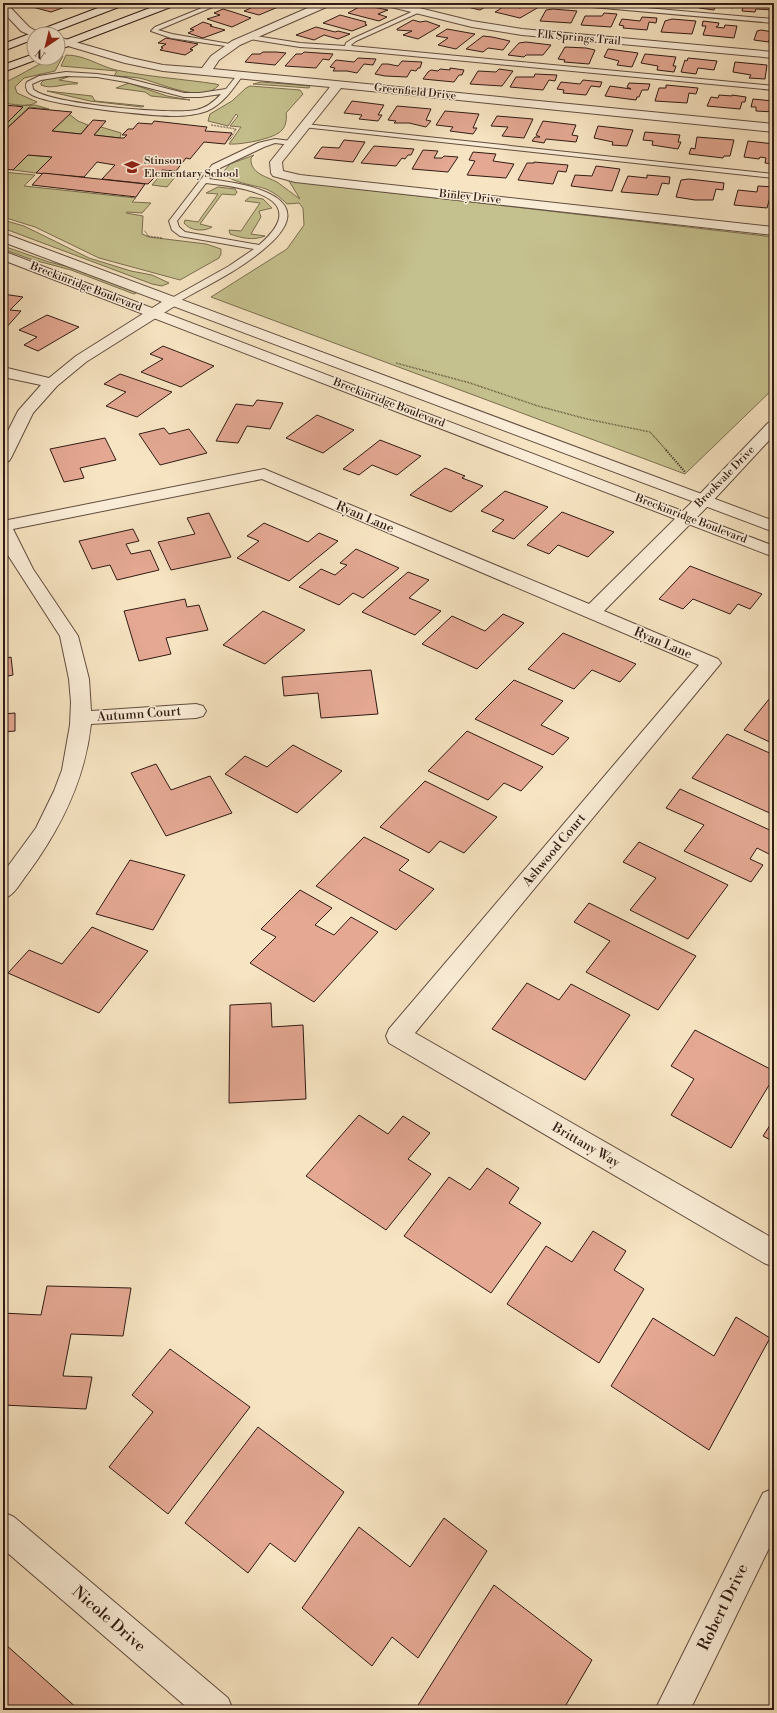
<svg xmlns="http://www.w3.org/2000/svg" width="777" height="1713" font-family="'Libre Bodoni',serif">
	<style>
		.green { fill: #c5c18e; stroke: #7b6e50 }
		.building { fill: #e4a893; stroke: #311b13 }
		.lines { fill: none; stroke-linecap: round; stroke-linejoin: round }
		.service-casing { stroke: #624d3f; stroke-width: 2 }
		.minor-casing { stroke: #624d3f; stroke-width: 2 }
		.tertiary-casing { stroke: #624d3f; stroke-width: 2 }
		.secondary-casing { stroke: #311b13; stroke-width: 2 }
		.path-far1 { stroke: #311b13; stroke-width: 1.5; stroke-dasharray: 0.5 1; stroke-linecap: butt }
		.path { stroke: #311b13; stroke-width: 2; stroke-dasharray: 1 1.5; stroke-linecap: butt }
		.service { fill: #faedd7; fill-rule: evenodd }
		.minor { fill: #faedd7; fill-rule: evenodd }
		.tertiary { fill: #faedd7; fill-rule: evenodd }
		.secondary { fill: #faedd7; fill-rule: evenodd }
		.labels { text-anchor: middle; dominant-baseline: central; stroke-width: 3; stroke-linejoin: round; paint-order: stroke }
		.far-street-label { font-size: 11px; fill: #311b13; stroke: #faedd7 }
		.far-poi-label { font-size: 11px; fill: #311b13; stroke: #faedd7; text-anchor: start }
		.street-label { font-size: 13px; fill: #311b13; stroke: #faedd7 }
		.near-street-label { font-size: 16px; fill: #311b13; stroke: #faedd7 }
	</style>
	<rect width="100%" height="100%" fill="#f7e4c2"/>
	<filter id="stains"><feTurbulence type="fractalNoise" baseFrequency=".005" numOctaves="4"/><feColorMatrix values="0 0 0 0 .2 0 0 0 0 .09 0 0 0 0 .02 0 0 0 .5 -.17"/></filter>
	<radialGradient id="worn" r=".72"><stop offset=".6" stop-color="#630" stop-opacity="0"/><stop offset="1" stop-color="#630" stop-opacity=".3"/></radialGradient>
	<!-- green -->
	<g class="green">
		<path d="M66 55C85 55 99 66 116 70 149 77 183 79 216 84L219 85C202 105 159 82 139 78 131 77 122 76 114 76L117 71 61 66Z"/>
		<path d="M63 56 55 71 24 78 15 87 17 93 37 102C29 108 12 104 3 103V83C23 75 43 59 63 56Z"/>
		<path d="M55 77H68L59 80 78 83 77 84C64 83 52 90 41 85V83L44 80Z"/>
		<path d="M261 82 310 86 309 88 253 84Z"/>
		<path d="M129 83 167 96 190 100 151 96 145 92 116 88Z"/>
		<path d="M250 86 300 90 303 94 286 113C287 118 286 126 282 130 275 139 240 145 229 144L241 127 230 126 238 116 236 114 228 126 208 121 210 114 232 101 246 88Z"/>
		<path d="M47 91 92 96 95 101 144 106 142 107 90 101Z"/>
		<path d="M35 105 49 109 29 107 3 132V122H8L23 107 16 106Z"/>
		<path d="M69 114 78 121 88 125 81 134 52 131Z"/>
		<path d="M101 127 121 133 120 138 94 135Z"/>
		<path d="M28 155 52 157 36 173 13 170Z"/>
		<path d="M254 155 251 158C250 173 265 176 277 182 284 187 293 194 300 199L289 181 774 237V388L685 474 211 297 287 249 304 225 303 208 299 203 287 204C281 198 275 193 266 189 256 185 227 183 224 171L230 164Z"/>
		<path d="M3 172 35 175 24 186 136 198 132 202 151 203 142 213 127 212 126 213 143 216 142 234 149 237 206 244 221 249V254L219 258 180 280 99 258 35 227 3 217Z"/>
		<path d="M162 173 176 176 167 187 152 185Z"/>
		<path d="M218 187 235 189 237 192 235 195 222 194 200 224 212 227C204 232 190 231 184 223L185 220 198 222 218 194 206 193Z"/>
		<path d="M250 197 263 199 272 208 259 211 261 217 251 234 265 236C253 241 242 238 230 234L229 230 241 231 260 203 245 201Z"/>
		<path d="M3 220 24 226 89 258 131 271 152 275 169 283 162 286 152 284 8 230 3 228Z"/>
		<path d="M6 247 49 262 77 269 138 292 134 294 71 270 30 259 3 249Z"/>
	</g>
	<!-- building -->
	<g class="building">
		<path d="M37 3H76L51 12 29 6Z"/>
		<path d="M242 3H263L278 7 259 15 244 11 251 8 247 7 251 5Z"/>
		<path d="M457 3H499L494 6 489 5 480 10 455 4Z"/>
		<path d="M664 3H693L692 7 669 5V3Z"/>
		<path d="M703 3H734L733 8 716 5 714 10 699 8 700 4Z"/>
		<path d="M747 3H770L774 4V10L756 9 755 12 742 11 743 7H746Z"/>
		<path d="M508 4 520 8 527 4 539 7 520 18 495 12Z"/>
		<path d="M363 5 388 10 378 14 387 17 379 21 348 13Z"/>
		<path d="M223 9 233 12 251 18 232 27 207 19 220 15 214 13Z"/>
		<path d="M553 9 577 11 571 23 540 21 546 10Z"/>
		<path d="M604 13 617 14 611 27 581 25 585 16H602Z"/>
		<path d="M340 15 366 22 365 24 367 25 352 31 323 23Z"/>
		<path d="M642 17 657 18 656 23 649 22 647 30 623 28 624 26 619 25 622 19 640 21Z"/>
		<path d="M672 19 696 21 692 34 661 32 665 21Z"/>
		<path d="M413 20 420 22 426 21 440 26 418 39 403 35 412 31 397 30V29Z"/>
		<path d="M703 21 719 23 718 26 716 27 724 28 725 25 737 26 734 38 703 35 706 26H702Z"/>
		<path d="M203 22 212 25 210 26 225 30 203 38 188 33 194 30 190 29Z"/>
		<path d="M316 27 335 32 338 31 350 34 338 39 324 35 314 40 296 35Z"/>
		<path d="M774 28V41L769 40V42L754 40 757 31 761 30 773 32Z"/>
		<path d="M447 29 475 34 456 49 438 45 448 38 436 36Z"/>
		<path d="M483 36 492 37 510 41 503 50 488 48 483 52 466 49Z"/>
		<path d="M166 38 198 44 190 49 193 50 185 55 160 50 163 48 161 47 166 44 158 43Z"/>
		<path d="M526 42 551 45 543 55H526L524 57 508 55 519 43Z"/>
		<path d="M565 47 586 48 595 50 589 64 564 62 565 60 558 59Z"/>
		<path d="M608 49 631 52 638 53 632 67 617 65 619 61 604 57Z"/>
		<path d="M263 52H276L286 53 275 65 245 62 252 54H260Z"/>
		<path d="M304 52 333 54 329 60 323 59 316 68 285 66 296 54H302Z"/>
		<path d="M645 54 676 57 673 66H676L674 72 657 70 658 66 641 63Z"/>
		<path d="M358 58 376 59 373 65 364 64 357 73 347 71H333L335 68 330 67 336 60 354 62Z"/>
		<path d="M688 58 717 61 714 70 698 68 696 74 681 72 685 60 687 61Z"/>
		<path d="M402 61 422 62 420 68H418L416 71 411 70 407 77 385 76 375 74 382 64H388L398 66Z"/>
		<path d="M735 62 767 65 765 79 749 78 751 75 733 72Z"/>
		<path d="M450 68 464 70 462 75H459L454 82 423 79 428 72 431 70 438 71 440 69 450 70Z"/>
		<path d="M499 69 513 71 502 86 470 84 478 71 496 72Z"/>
		<path d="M535 74 557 75 555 81 549 80 543 90 510 87 516 77H534Z"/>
		<path d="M583 80 602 82 600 87 591 86 586 95 563 93 564 90 557 89 561 82 580 84Z"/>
		<path d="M629 83 650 84 648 90H642L639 97H637L636 100 605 96 610 86 631 89 627 87Z"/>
		<path d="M666 85 698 88 696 94 689 93 687 103 655 101 659 88H666Z"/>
		<path d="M719 95 732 96V95L746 97 745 102H742L740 109 707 106 711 97 718 98Z"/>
		<path d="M773 97 774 112 756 111V107H751L753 99 773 101Z"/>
		<path d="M352 101 384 105 378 115H382L378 121 359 119 362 115 344 113Z"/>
		<path d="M3 105 16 106 23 107 8 122H3Z"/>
		<path d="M397 106 431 109 426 120 431 121 426 127 409 123H394L396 121 388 120Z"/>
		<path d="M29 108 72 112 52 131 81 134 93 120 106 121 94 135 120 138H124L127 135H122L128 129H133L138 123 152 124 154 121 207 127 205 131 232 133 225 144 204 142 190 159 186 158 176 171 162 170 148 184 102 179 115 165 97 162 84 177 36 173 52 157 28 155 13 170 3 169V132Z"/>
		<path d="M445 111 479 114 473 128H477L473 134 450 131 453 127 436 125Z"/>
		<path d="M497 116 533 119 524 138 502 136 508 127 491 126Z"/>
		<path d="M543 121 576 125 572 135 578 136 576 142 546 139 544 143 532 141 535 137H540L536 135Z"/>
		<path d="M598 126 633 130 627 146 612 145 613 142 594 138Z"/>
		<path d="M645 132 680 135 678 142H681L678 149 652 145 653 141 643 140Z"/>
		<path d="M697 137 734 140 730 156H724L723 158 689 154 691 148 695 149Z"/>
		<path d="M344 140 365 142 353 162 314 158 322 147 339 148Z"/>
		<path d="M748 141 774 144V164L765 163 766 158 760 157 759 159 744 157Z"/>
		<path d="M374 146 414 149 411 155H408L405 159 402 158 396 166 361 163Z"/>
		<path d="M423 150 438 151 434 158H442L444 156 458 157 448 172 412 169Z"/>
		<path d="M473 152 496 154 493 161 514 164 506 178 467 175 475 161 469 160Z"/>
		<path d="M534 162 568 165 566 172 558 171 553 184 518 180 527 163H534Z"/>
		<path d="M596 166 620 169 612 191 571 186 575 175 592 176Z"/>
		<path d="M43 173 145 184 136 197 32 185Z"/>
		<path d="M647 175 670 177 669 184 662 183 658 195 621 192 628 176 647 178Z"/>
		<path d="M689 179 724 183 723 190 716 189 713 200H695L676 197 681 180Z"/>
		<path d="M758 186 774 187V195L771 194 767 208 734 205 738 190 757 192Z"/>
		<path d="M3 291H6L3 294 23 297 10 310 21 311 5 329 3 328Z"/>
		<path d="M47 315 79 327 38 351 24 345 37 337 19 330Z"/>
		<path d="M163 346 214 366 181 387 141 372 163 359 150 354Z"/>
		<path d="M120 374 172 392 137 417 106 406 126 392 104 384Z"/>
		<path d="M257 400 283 403 270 429 247 426 238 443 216 441 236 404 253 406Z"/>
		<path d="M317 415 354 430 323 453 286 438Z"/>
		<path d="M164 428 169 434 189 429 207 453 160 465 139 434Z"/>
		<path d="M105 438 116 460 80 468 84 478 64 482 50 449Z"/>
		<path d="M380 440 421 456 397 475 372 465 359 475 343 469Z"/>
		<path d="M445 468 465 476 462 478 483 486 451 512 410 495Z"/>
		<path d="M505 491 548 507 514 539 492 531 504 520 481 511Z"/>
		<path d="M562 512 614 532 588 557 558 545 549 554 527 545Z"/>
		<path d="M209 513 231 557 171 570 158 542 195 534 187 518Z"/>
		<path d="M264 523 308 542 319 533 338 541 289 581 237 558 259 541 247 536Z"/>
		<path d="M133 529 139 541 126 544 131 554 150 550 159 570 117 580 110 565 92 569 79 541Z"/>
		<path d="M356 549 399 568 363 598 353 593 339 605 299 587 321 569 335 575 347 565 340 563Z"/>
		<path d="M690 566 762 594 750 609 738 604 730 614 693 599 683 609 659 599Z"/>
		<path d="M408 572 429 580 409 598 441 611 415 635 362 612Z"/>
		<path d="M185 599 187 607 199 605 208 630 166 638 171 654 139 661 124 611Z"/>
		<path d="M263 611 305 630 265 664 223 645Z"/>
		<path d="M503 614 524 623 477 669 422 644 452 616 485 631Z"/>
		<path d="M563 633 636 664 620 682 592 670 574 689 528 669Z"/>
		<path d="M11 657 13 675 3 677V659Z"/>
		<path d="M371 670 378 714 321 718 318 693 284 696 282 677Z"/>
		<path d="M514 680 563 701 541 725 569 738 553 755 475 719Z"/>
		<path d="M774 693V744L744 730Z"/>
		<path d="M15 713V731L3 732V714Z"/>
		<path d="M467 731 543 767 521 791 504 783 488 800 428 771Z"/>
		<path d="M727 734 774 755V791L771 796 774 797V815L692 778Z"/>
		<path d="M293 745 342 771 297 813 225 774 245 756 267 767Z"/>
		<path d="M156 764 171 790 210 776 232 813 166 836 131 773Z"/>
		<path d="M425 781 497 817 464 853 440 841 429 853 380 827Z"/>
		<path d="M680 789 774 832V851L771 855 757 848 750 859 763 865 751 882 684 851 704 825 666 808Z"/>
		<path d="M364 837 409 860 399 870 434 889 396 930 316 886Z"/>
		<path d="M639 842 728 885 688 939 630 910 656 878 623 862Z"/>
		<path d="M130 860 185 875 153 930 96 914Z"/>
		<path d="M300 890 332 908 315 925 334 935 351 917 378 932 314 1002 250 963 276 937 261 929Z"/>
		<path d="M589 903 696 956 658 1010 586 972 610 941 574 922Z"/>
		<path d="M92 927 148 951 99 1013 8 973 29 950 62 964Z"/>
		<path d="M527 983 559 1000 571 984 630 1015 585 1080 492 1029Z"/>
		<path d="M271 1003 272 1027 303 1025 306 1099 229 1103 230 1005Z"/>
		<path d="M695 1030 774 1071V1077L731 1148 671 1115 694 1079 671 1066Z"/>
		<path d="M359 1115 388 1134 403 1116 430 1133 408 1159 431 1174 386 1230 306 1176Z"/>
		<path d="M774 1119V1142L763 1136Z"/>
		<path d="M487 1168 519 1188 509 1203 541 1223 491 1293 404 1236 449 1177 470 1190Z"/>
		<path d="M593 1231 626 1251 614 1270 644 1289 599 1363 507 1304 546 1246 572 1262Z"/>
		<path d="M47 1286 131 1288 123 1336 71 1334 63 1376 92 1377 86 1409 3 1405V1313L41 1315Z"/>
		<path d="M736 1317 770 1338 709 1450 611 1386 653 1318 714 1356Z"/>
		<path d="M170 1349 250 1407 168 1514 109 1467 153 1412 132 1395Z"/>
		<path d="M258 1427 344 1492 295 1562 270 1543 248 1573 185 1523Z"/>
		<path d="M444 1518 487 1551 418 1658 392 1637 372 1666 302 1608 359 1527 410 1567Z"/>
		<path d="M494 1585 592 1660 563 1710H415Z"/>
		<path d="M5 1644 79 1710H3V1647Z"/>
	</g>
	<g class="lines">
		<defs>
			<g id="service">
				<path d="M214 3H222L158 30 172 34 230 44 233 46 232 47 171 38 151 31 155 27Z"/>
				<path d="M566 3H589L774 19V23L569 5Z"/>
				<path d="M418 9 421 11 420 12 356 41 351 45 352 46 774 86V90L349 50 300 47 250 39 247 37 250 35 300 43 345 46 346 43 352 39Z"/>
				<path d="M66 72 97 74 126 78 184 93H200L226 89 238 74 243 75C233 89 223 104 207 111 196 115 184 116 173 116 151 116 42 105 29 93 26 90 25 85 27 82L39 76ZM66 76 97 77 126 82 184 97H200L221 94C214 102 206 108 196 110 173 115 46 104 33 89L32 84 41 80Z"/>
				<path d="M305 124 774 174V178L303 127 302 126Z"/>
				<path d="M275 139 291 141 295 143 291 145 275 143 264 147 218 169 209 179C250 184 326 198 264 249 238 271 206 286 176 303H170L169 301 170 299 229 266 254 249 180 236 172 230 169 221 212 165 258 143ZM206 183C242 187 315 197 259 245L185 232 179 227 177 221Z"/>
			</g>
			<g id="minor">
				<path d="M3 3 7 4 29 27 41 34H34V37L21 31 3 12Z"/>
				<path d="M319 3H332L331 5 240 45 219 60 213 69 774 124V132L341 88 282 162 283 171 300 175 774 227V235L295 182 273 176 271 173 270 162 330 87 163 71 125 63 58 43V37L131 58 163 65 202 68 211 56 232 41Z"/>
				<path d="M382 3H399L472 21 522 29 774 52V58L522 35 472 27 383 5Z"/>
				<path d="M173 297 178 298 180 301 178 304 86 362 57 386 33 413 11 458 9 461 3 463V441L18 411 41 385 3 377V367L49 378 76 356 168 298Z"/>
				<path d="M774 421V435L709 505 604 611 718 659 721 663 415 1033 774 1239V1267L764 1263 389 1043 386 1036 389 1029 699 665 262 479 13 529 33 569 78 636 89 679 91 711 196 704 203 706 206 711 203 716 196 718 91 724C85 780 61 828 28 873 20 883 15 895 3 899V873L36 828 54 791 62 770 70 725 71 702 69 679 60 636 4 549 3 521 264 469 589 604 697 497 768 423Z"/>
				<path d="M774 1488V1538L690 1710H655L763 1493Z"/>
				<path d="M3 1512 14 1517 228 1698 233 1710H190L3 1549Z"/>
			</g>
			<g id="tertiary">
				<path d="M3 233 774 521V532L3 242Z"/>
				<path d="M3 251 774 546V557L3 260Z"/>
			</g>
			<g id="secondary">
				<path d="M111 3H125L124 5 48 34H34V39L3 51V44Z"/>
				<path d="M163 3H177L176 5 58 50V43Z"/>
				<path d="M34 54V58H39L38 59 3 72V65Z"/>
			</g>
		</defs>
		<!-- service casing -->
		<use href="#service" class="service-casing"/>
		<!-- minor casing -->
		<use href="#minor" class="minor-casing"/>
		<!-- tertiary casing -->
		<use href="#tertiary" class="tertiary-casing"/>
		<!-- secondary casing -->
		<use href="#secondary" class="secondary-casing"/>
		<!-- path-far1 -->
		<g class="path-far1">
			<path d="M211 125 236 129 229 141"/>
			<path d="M145 231 148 236 162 238"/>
			<path d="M396 363 470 383 538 406 587 419 650 432 667 451"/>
		</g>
		<!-- path -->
		<path class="path" d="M666 450 685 472"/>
		<!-- service -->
		<use href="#service" class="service"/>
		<!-- minor -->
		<use href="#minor" class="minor"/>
		<!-- tertiary -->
		<use href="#tertiary" class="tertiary"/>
		<!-- secondary -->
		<use href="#secondary" class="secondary"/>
	</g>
	<!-- icons -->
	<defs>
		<symbol id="school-bare" viewBox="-9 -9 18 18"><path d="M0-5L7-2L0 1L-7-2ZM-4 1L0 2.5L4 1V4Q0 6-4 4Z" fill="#8f2418" stroke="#faedd7" stroke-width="2.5" paint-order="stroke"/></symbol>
	</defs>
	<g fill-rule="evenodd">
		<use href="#school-bare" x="121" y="156" width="22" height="22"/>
	</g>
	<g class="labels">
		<!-- far-street labels -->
		<g class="far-street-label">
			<text transform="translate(579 38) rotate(5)">Elk Springs Trail</text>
			<text transform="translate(415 92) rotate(6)">Greenfield Drive</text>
			<text transform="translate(470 197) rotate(6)">Binley Drive</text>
			<text transform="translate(86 287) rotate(21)">Breckinridge Boulevard</text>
			<text transform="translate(389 403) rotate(21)">Breckinridge Boulevard</text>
			<text transform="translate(725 477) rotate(-46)">Brookvale Drive</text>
			<text transform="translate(691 519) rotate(21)">Breckinridge Boulevard</text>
		</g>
		<!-- far-poi labels -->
		<g class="far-poi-label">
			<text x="144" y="161">Stinson<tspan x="144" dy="13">Elementary School</tspan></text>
		</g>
		<!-- street labels -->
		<g class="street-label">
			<text transform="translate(365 517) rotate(23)">Ryan Lane</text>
			<text transform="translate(663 643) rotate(23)">Ryan Lane</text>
			<text transform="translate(139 714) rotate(-4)">Autumn Court</text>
			<text transform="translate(554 850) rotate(-50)">Ashwood Court</text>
			<text transform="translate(586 1145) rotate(30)">Brittany Way</text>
		</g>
		<!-- near-street labels -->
		<g class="near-street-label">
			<text transform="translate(723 1607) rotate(-64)">Robert Drive</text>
			<text transform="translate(109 1619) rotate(41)">Nicole Drive</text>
		</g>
	</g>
	<!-- margin -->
	<rect width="777" height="1713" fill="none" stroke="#f7e4c2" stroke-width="16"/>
	<rect x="4" y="4" width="769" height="1705" fill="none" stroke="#311b13" stroke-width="2"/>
	<rect x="8" y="8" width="761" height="1697" fill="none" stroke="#311b13"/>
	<!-- north arrow -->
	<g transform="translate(46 46) rotate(215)"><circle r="19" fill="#faedd7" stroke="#aa9989"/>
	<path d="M0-3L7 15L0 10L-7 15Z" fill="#8f2418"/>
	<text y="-6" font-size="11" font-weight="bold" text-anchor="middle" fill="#311b13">N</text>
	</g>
	<rect width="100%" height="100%" filter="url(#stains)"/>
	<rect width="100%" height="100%" fill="url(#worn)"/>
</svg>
